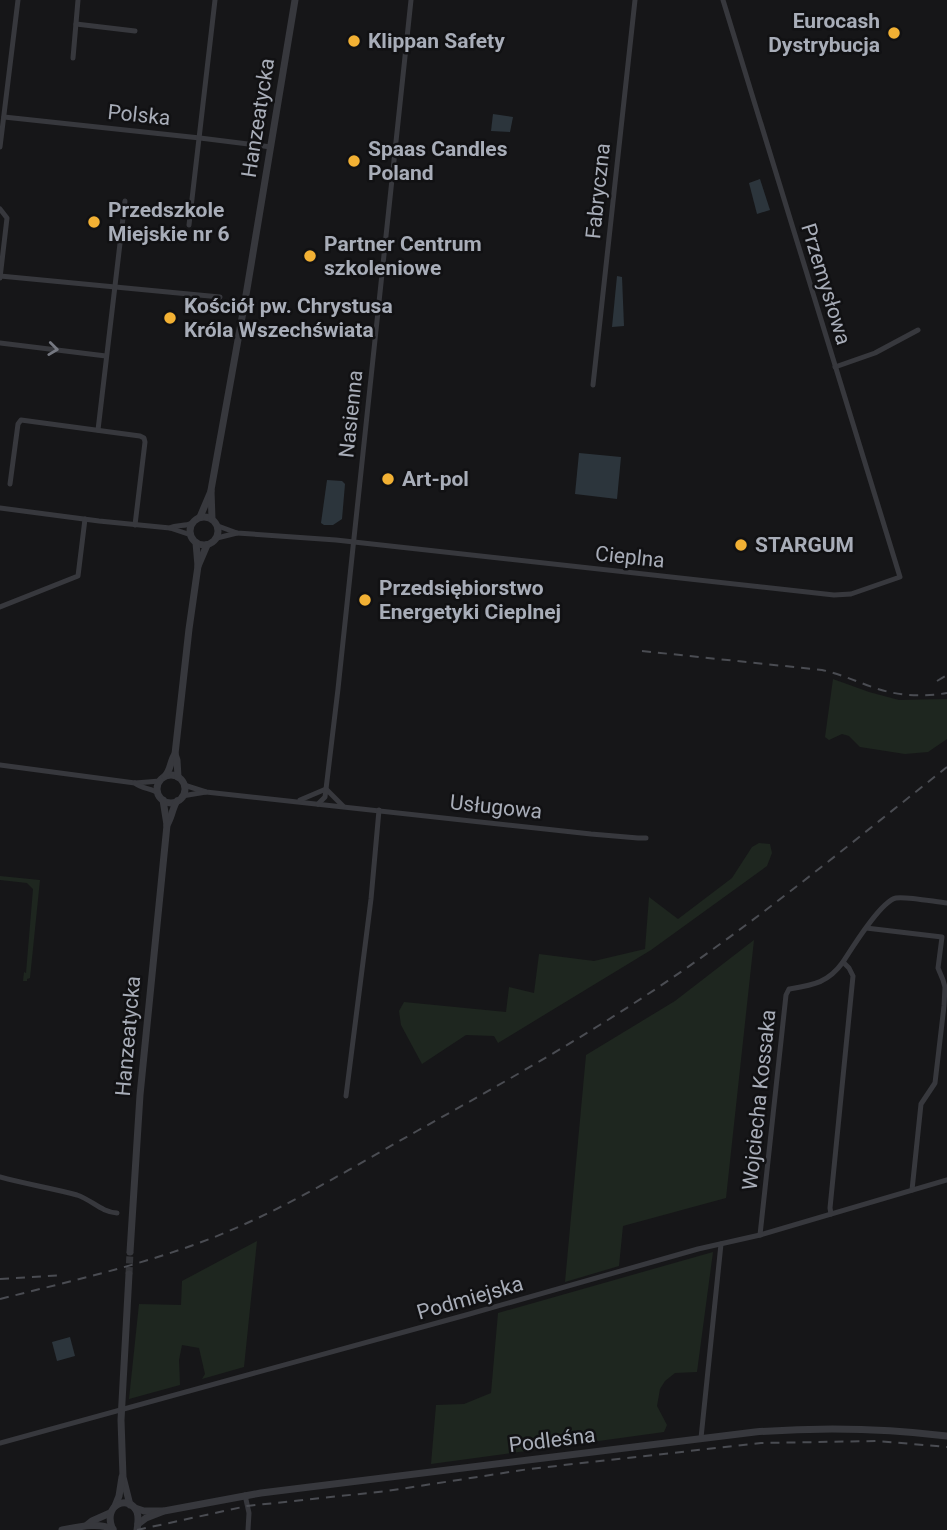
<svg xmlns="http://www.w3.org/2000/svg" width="947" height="1530" font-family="Roboto,sans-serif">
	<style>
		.green { fill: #1e261f }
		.water { fill: #2c353c }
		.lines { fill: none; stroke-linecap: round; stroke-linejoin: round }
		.tertiary-tunnel { stroke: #333438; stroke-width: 7; stroke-dasharray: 7 3.5; stroke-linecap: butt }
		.minor { stroke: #37383d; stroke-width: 5 }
		.tertiary { stroke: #37383d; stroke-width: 7 }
		.rail { stroke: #4a4c52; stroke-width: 2; stroke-dasharray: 9 7; stroke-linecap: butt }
		.oneway { stroke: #757881 }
		.poi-dot { fill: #f2b134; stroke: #111113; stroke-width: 2.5 }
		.labels { text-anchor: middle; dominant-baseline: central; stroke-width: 5; stroke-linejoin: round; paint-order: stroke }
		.poi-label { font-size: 21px; font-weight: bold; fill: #a8adb8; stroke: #111113; text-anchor: start }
		.street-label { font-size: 21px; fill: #a8adb8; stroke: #111113 }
	</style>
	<rect width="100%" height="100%" fill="#161618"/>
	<!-- green -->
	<g class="green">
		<path d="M833 679 869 692 899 700 947 699V739L928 752 905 754 860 747 849 736 842 734 829 740 825 737Z"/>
		<path d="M759 843 770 844 772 853 767 866 651 950 498 1043 494 1036 466 1035 422 1064 401 1025 399 1011 404 1002 506 1012 509 987 534 993 539 954 594 961 645 949 649 897 678 919 732 878 752 847Z"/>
		<path d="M0 876 40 880 30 978 27 979V981H23L24 972 26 973 33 889 27 883 0 880Z"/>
		<path d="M754 940 726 1198 623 1226 619 1266 565 1282 586 1055 675 1001Z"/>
		<path d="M257 1241 244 1367 202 1379 205 1374 199 1348 182 1345 179 1360 180 1385 129 1399 139 1304 181 1305 182 1281Z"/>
		<path d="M713 1252 697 1372 675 1373 665 1381 660 1389 657 1406 667 1425 664 1432 431 1464 436 1405 464 1404 491 1393 498 1313Z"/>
	</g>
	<!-- water -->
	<g class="water">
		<path d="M493 114 513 117 510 132 491 131Z"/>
		<path d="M760 179 770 210 757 214 749 183Z"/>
		<path d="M617 276 622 277 624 326 612 327Z"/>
		<path d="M579 453 621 457 617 499 575 494Z"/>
		<path d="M327 480 342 481 345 484 342 519 333 525H324L321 523Z"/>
		<path d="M70 1337 75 1356 57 1361 52 1342Z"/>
	</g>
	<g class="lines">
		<!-- tertiary-tunnel -->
		<path class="tertiary-tunnel" d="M129 1274 130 1252"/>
		<!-- minor -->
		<g class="minor">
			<path d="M76 24 135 31"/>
			<path d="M73 58 78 0"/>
			<path d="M4 117 200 138 271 147"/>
			<path d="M0 147 18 0"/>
			<path d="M0 209 7 218 0 278"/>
			<path d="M189 225 215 0"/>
			<path d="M0 276 220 297"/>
			<path d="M0 343 106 356"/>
			<path d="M835 367 875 353 918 330"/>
			<path d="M593 385 635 0"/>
			<path d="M98 430 125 201"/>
			<path d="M10 484 18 424 21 420 140 436 144 438 145 442 135 525"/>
			<path d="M0 508 99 521 170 528C177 524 185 527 192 523"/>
			<path d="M218 526 237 533 336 540 834 595 851 594 900 577 723 0"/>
			<path d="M170 528 191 535"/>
			<path d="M217 538 237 533"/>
			<path d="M0 607 78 576 85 519"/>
			<path d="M0 765 135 783 160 781"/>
			<path d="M135 783C142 789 151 788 158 793"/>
			<path d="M184 785 206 792 591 834 638 838H646"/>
			<path d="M326 789 343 806"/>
			<path d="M182 796 206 792"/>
			<path d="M300 800 326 789"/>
			<path d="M318 804 325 797 326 789 338 689 411 0"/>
			<path d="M866 928 942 937 938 968 943 980 945 987 944 1006 935 1083 921 1104 912 1190"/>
			<path d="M346 1096 371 899 379 810"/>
			<path d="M0 1177C25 1184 51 1188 77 1195 92 1200 101 1212 117 1213"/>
			<path d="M831 1214 830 1208 853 976 849 968 843 962C852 948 881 901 896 898 905 896 936 902 947 903"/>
			<path d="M760 1235 786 995 789 989C813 985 828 983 843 962"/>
			<path d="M701 1438 721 1244"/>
			<path d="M0 1443 466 1315 698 1249 760 1235 947 1180"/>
			<path d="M245 1495 249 1513 248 1530"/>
		</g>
		<!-- tertiary -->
		<g class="tertiary">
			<circle cx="204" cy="531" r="14"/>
			<path d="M200 517 211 491"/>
			<path d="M212 519 211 490 245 301 295 0"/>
			<path d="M198 566 207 545"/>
			<circle cx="171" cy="789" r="14"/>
			<path d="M165 776C171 770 170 761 175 754"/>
			<path d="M178 777 177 760 175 754 189 629 198 566 196 543"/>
			<path d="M167 825C172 817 172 809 177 801"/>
			<path d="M130 1252 140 1095 167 825 163 800"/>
			<path d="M129 1274 121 1420 123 1477 130 1505"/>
			<path d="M115 1506 119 1496 122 1477"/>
			<path d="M135 1508 144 1511H163"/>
			<path d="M138 1524 146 1518 164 1511 261 1493 755 1432C819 1427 883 1428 947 1436"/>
			<path d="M87 1525 92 1521 110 1513"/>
			<path d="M62 1530C79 1527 97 1522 113 1529"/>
			<path d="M113 1530C101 1504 130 1494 137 1512 139 1518 138 1524 137 1530"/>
		</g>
		<!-- rail -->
		<g class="rail">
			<path d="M642 651 822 670C841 674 857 682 875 688 898 696 923 697 947 693"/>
			<path d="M937 681 947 675"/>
			<path d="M0 1279 63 1275"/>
			<path d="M0 1299C71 1281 143 1265 212 1238 283 1210 350 1169 417 1131 503 1083 590 1034 672 978 767 913 856 839 947 767"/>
			<path d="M137 1530 247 1506 387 1491 529 1469 761 1443 878 1441 947 1447"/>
		</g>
	</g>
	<!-- one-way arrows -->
	<defs><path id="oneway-chevron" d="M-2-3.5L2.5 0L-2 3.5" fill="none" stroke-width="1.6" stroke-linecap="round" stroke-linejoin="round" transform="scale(1.75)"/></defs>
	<use class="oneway" href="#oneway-chevron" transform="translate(53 349) rotate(7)"/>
	<!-- markers -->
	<g class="poi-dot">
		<circle cx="894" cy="33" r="7"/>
		<circle cx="354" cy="41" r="7"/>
		<circle cx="354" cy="161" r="7"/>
		<circle cx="94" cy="222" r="7"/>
		<circle cx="310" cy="256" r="7"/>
		<circle cx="170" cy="318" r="7"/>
		<circle cx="388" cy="479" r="7"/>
		<circle cx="741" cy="545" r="7"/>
		<circle cx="365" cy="600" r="7"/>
	</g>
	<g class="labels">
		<!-- poi labels -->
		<g class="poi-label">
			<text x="880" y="21" text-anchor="end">Eurocash<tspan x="880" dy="24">Dystrybucja</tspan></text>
			<text x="368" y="41">Klippan Safety</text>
			<text x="368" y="149">Spaas Candles<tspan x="368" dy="24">Poland</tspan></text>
			<text x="108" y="210">Przedszkole<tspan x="108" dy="24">Miejskie nr 6</tspan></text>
			<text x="324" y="244">Partner Centrum<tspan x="324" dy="24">szkoleniowe</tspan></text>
			<text x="184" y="306">Kościół pw. Chrystusa<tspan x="184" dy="24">Króla Wszechświata</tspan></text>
			<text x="402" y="479">Art-pol</text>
			<text x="755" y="545">STARGUM</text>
			<text x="379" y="588">Przedsiębiorstwo<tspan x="379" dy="24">Energetyki Cieplnej</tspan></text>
		</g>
		<!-- street labels -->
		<g class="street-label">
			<text transform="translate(139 115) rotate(6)">Polska</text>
			<text transform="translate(258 118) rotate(-81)">Hanzeatycka</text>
			<text transform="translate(598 191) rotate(-84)">Fabryczna</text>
			<text transform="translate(826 284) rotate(73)">Przemysłowa</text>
			<text transform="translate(351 414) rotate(-84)">Nasienna</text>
			<text transform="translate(630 557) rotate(6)">Cieplna</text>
			<text transform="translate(496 807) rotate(6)">Usługowa</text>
			<text transform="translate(128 1036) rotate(-85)">Hanzeatycka</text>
			<text transform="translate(759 1100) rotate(-84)">Wojciecha Kossaka</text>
			<text transform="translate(470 1298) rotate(-16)">Podmiejska</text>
			<text transform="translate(552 1440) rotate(-7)">Podleśna</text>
		</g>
	</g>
</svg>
